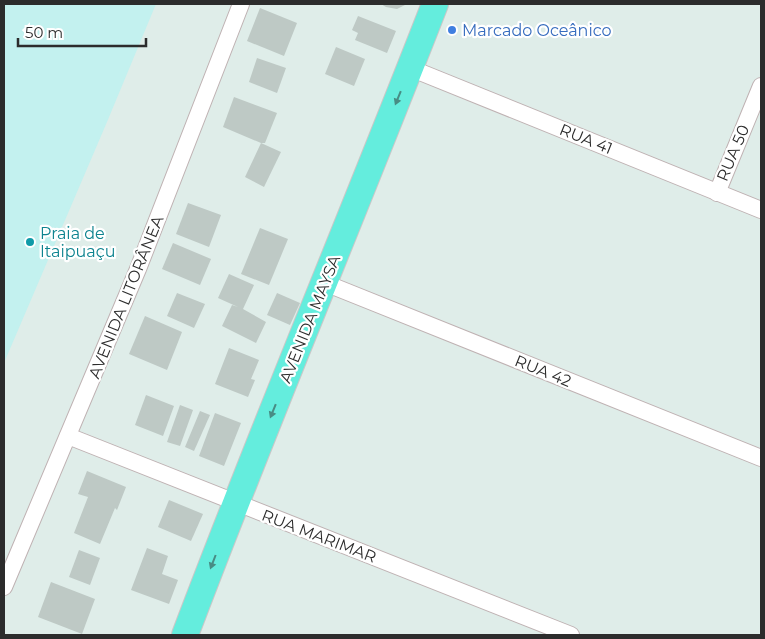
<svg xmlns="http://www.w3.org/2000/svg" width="765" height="639" font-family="Montserrat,sans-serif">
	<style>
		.sand { fill: #c3f1ef }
		.building { fill: #bec9c5 }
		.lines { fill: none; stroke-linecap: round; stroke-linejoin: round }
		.street-casing { stroke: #bfb2b3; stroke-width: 18 }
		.primary-casing { stroke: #c8c8c8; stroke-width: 28 }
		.street { stroke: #fff; stroke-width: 16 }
		.primary { stroke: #64eddd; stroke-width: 26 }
		.oneway { fill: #488c84 }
		.shop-dot { fill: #3f7fe0; stroke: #fff; stroke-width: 2 }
		.culture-dot { fill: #0f9aa8; stroke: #fff; stroke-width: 2 }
		.labels { text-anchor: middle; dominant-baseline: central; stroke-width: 4.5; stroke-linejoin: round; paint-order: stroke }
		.shop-label { font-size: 16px; fill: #366cbe; stroke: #fff; text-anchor: start }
		.street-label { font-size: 16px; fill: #2c2c2c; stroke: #fff }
		.culture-label { font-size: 16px; fill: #0d838f; stroke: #fff; text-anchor: start }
	</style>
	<rect width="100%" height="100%" fill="#dfede9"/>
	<!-- sand -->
	<path class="sand" d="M4 4H156L107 122 4 363Z"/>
	<!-- building -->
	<g class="building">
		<path d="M381 4H407L397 9 386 7Z"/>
		<path d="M260 8 297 23 284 56 247 41Z"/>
		<path d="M358 16 396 31 387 53 355 40 358 33 352 30Z"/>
		<path d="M336 47 365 59 354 86 325 74Z"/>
		<path d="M257 58 286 68 277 93 249 82Z"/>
		<path d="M234 97 277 113 265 143H261L223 127Z"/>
		<path d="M261 143 281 152 264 187 245 177Z"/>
		<path d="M188 203 221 215 209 247 176 234Z"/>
		<path d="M260 228 288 239 269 285 241 274Z"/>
		<path d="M173 243 211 259 200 285 162 269Z"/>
		<path d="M229 274 254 285 243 309 266 322 256 343 222 326 232 305 238 307 218 298Z"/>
		<path d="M177 293 205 304 194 328 167 316Z"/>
		<path d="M277 293 300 303 290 325 267 315Z"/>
		<path d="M145 316 182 332 167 370 129 354Z"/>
		<path d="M229 348 259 360 251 379 255 380 248 397 215 384Z"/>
		<path d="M146 395 174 406 163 436 135 425Z"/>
		<path d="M180 405 193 410 180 446 167 442Z"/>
		<path d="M200 411 210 415 194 451 185 447Z"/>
		<path d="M215 413 241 423 224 466 199 456Z"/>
		<path d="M87 471 126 487 117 510 115 508 100 544 74 533 88 497 78 494Z"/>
		<path d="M169 500 203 514 191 541 158 527Z"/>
		<path d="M147 548 168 556 162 574 178 580 169 604 131 590Z"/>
		<path d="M79 550 100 558 90 585 69 577Z"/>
		<path d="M51 582 95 599 82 634 38 617Z"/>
	</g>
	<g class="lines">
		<defs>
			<g id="street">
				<path d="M410 68 761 210"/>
				<path d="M717 193 761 86"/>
				<path d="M325 283 761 458"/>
				<path d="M68 436 571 635"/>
				<path d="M4 587 138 269 241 4"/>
			</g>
			<path id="primary" d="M185 635C265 423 353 215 435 4"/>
		</defs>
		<!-- street casing -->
		<use href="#street" class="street-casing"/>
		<!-- primary casing -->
		<use href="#primary" class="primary-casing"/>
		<!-- street -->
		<use href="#street" class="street"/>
		<!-- primary -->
		<use href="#primary" class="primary"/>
	</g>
	<!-- one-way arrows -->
	<defs><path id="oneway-solid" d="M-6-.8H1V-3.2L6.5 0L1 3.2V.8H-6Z" transform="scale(1.25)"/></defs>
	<g class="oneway">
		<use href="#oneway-solid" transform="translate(398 98) rotate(112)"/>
		<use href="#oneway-solid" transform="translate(273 411) rotate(112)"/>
		<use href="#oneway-solid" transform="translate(213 562) rotate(111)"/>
	</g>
	<!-- markers -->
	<circle class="shop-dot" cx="452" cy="30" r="5"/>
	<circle class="culture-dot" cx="30" cy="242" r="5"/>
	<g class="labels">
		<!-- shop labels -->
		<g class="shop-label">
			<text x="462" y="30">Marcado Oceânico</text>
		</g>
		<!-- street labels -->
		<g class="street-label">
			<text transform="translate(586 139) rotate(22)">RUA 41</text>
			<text transform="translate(733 153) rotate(-67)">RUA 50</text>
			<text transform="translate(126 297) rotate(-68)">AVENIDA LITORÂNEA</text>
			<text transform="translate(310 319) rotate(-68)">AVENIDA MAYSA</text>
			<text transform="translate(543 371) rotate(22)">RUA 42</text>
			<text transform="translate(319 536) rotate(21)">RUA MARIMAR</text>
		</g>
		<!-- culture labels -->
		<g class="culture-label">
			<text x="40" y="233">Praia de<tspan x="40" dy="18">Itaipuaçu</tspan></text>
		</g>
	</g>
	<!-- border -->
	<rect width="765" height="639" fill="none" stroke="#2c2c2c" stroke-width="10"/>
	<!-- scale -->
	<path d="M18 38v8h128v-8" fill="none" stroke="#2c2c2c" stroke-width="2.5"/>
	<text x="25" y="38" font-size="15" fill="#2c2c2c" stroke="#ffffff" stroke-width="4" paint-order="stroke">50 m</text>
</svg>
